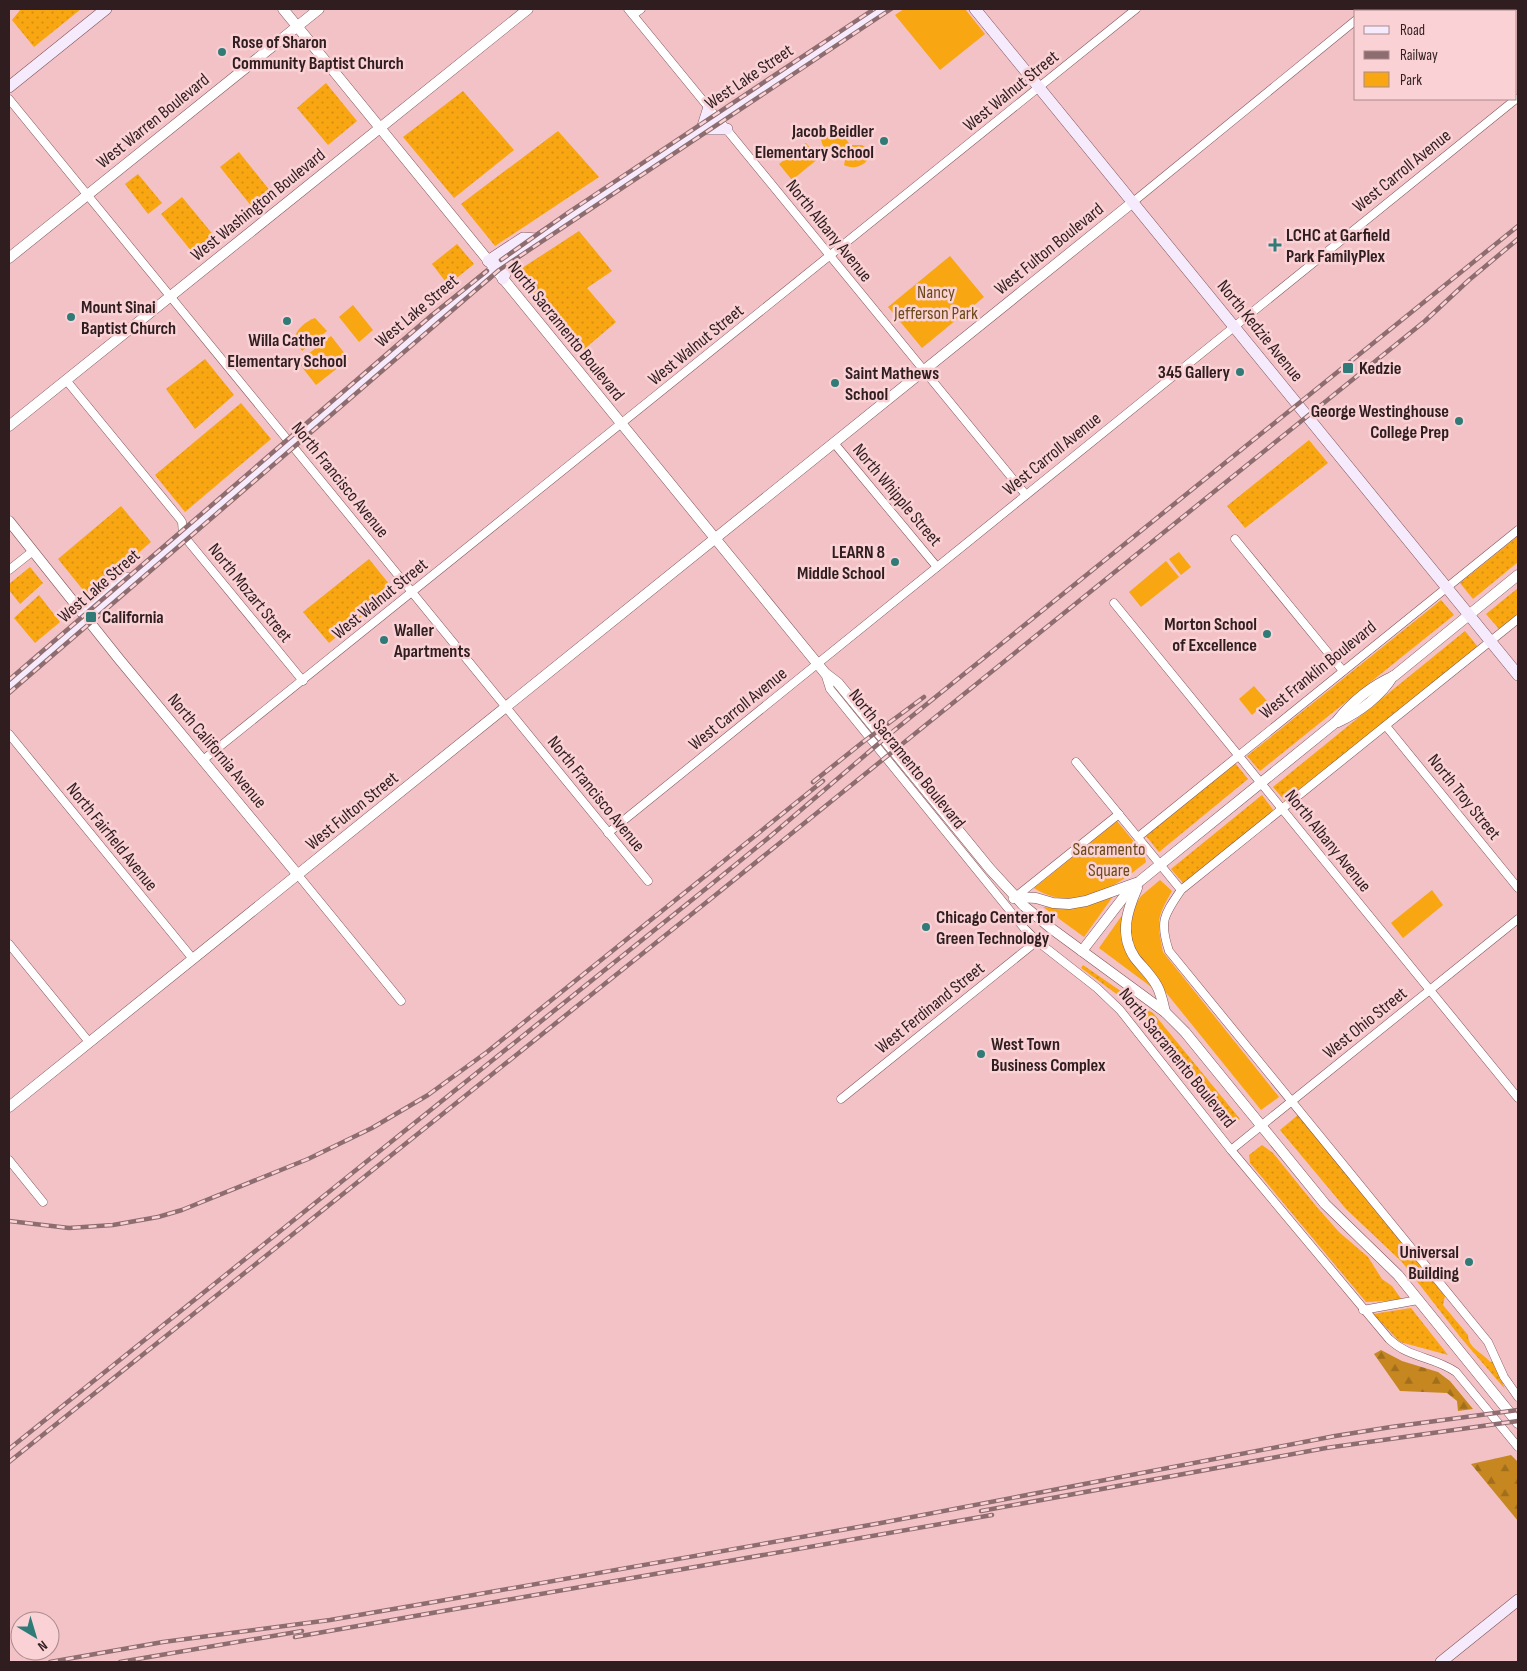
<svg xmlns="http://www.w3.org/2000/svg" width="1527" height="1671" font-family="'Sofia Sans Condensed',sans-serif">
	<style>
		.grass { fill: url(#grass-dots) }
		.forest { fill: url(#forest-firs) }
		.park { fill: #f8a611 }
		.lines { fill: none; stroke-linecap: round; stroke-linejoin: round }
		.minor-casing { stroke: #80565a; stroke-width: 9 }
		.tertiary-casing { stroke: #80565a; stroke-width: 11 }
		.secondary-casing { stroke: #80565a; stroke-width: 12 }
		.minor { stroke: #fff; stroke-width: 8 }
		.tertiary { stroke: #fff; stroke-width: 10 }
		.secondary { stroke: #f6eafd; stroke-width: 11 }
		.rail-casing { stroke: #8e6d70; stroke-width: 4.5 }
		.rail { stroke: #fad2d5; stroke-width: 2.5; stroke-dasharray: 8; stroke-linecap: butt }
		.poi-dot { fill: #307a78; stroke: #fad2d5; stroke-width: 2 }
		.labels { text-anchor: middle; dominant-baseline: central; stroke-width: 5; stroke-linejoin: round; paint-order: stroke }
		.poi-label { font-size: 18px; font-weight: bold; fill: #2f1d1f; stroke: #fad2d5; text-anchor: start }
		.street-label { font-size: 18px; fill: #2f1d1f; stroke: #fad2d5 }
		.park-label { font-size: 18px; fill: #6c4b1a; stroke: #fad2d5 }
	</style>
	<defs>
		<pattern id="grass-dots" width="8" height="8" patternUnits="userSpaceOnUse" patternTransform="scale(1.25)"><rect width="8" height="8" fill="#f8a611"/><path d="M2 2h.1M6 6h.1" fill="none" stroke="#d58e10" stroke-width="1.8" stroke-linecap="round"/></pattern>
		<pattern id="forest-firs" width="22" height="20" patternUnits="userSpaceOnUse" patternTransform="scale(1.25)"><rect width="22" height="20" fill="#c68721"/><path d="M5 1l3.5 6h-7zM16 11l3.5 6h-7z" fill="#a16e1c"/></pattern>
	</defs>
	<rect width="100%" height="100%" fill="#f3c2c6"/>
	<!-- grass -->
	<g class="grass">
		<path d="M21 9H81L34 47 12 20Z"/>
		<path d="M326 83 357 121 328 145 297 108Z"/>
		<path d="M463 91 514 150 454 198 403 137Z"/>
		<path d="M558 131 599 177 495 246 461 204Z"/>
		<path d="M239 152 271 192 252 207 220 167Z"/>
		<path d="M138 174 162 203 148 214 125 184Z"/>
		<path d="M182 197 215 237 193 253 161 214Z"/>
		<path d="M579 231 612 271 587 288 616 322 581 352 516 272Z"/>
		<path d="M457 244 474 264 448 285 432 264Z"/>
		<path d="M205 359 234 395 195 429 166 389Z"/>
		<path d="M241 403 271 439 185 512 155 475Z"/>
		<path d="M1309 440 1328 463 1245 528 1227 506Z"/>
		<path d="M121 506 151 542 88 596 58 559Z"/>
		<path d="M1518 536V562L1473 599 1460 583Z"/>
		<path d="M369 559 394 590 329 643 303 612Z"/>
		<path d="M30 567 43 583 20 604 9 590V584Z"/>
		<path d="M1518 588V614L1499 629 1486 614Z"/>
		<path d="M39 595 60 622 35 643 14 618Z"/>
		<path d="M1441 600 1454 615 1260 771 1247 756Z"/>
		<path d="M1465 631 1478 647 1285 801 1273 787Z"/>
		<path d="M1235 763 1248 779 1159 852 1146 836Z"/>
		<path d="M1262 795 1274 811 1184 884 1171 869Z"/>
		<path d="M1083 965 1154 1014 1240 1119 1230 1127 1133 1006 1081 968Z"/>
		<path d="M1298 1115 1445 1296 1443 1305 1468 1335C1468 1348 1483 1353 1490 1362L1493 1361 1505 1389 1461 1338 1402 1262 1346 1209 1280 1130Z"/>
		<path d="M1262 1145 1273 1153 1316 1206 1339 1232 1368 1257 1382 1279 1392 1286 1402 1300 1366 1302 1250 1163 1249 1155Z"/>
		<path d="M1411 1308 1448 1355 1400 1342 1373 1314Z"/>
	</g>
	<!-- forest -->
	<g class="forest">
		<path d="M1381 1350 1402 1361 1438 1372 1450 1381 1473 1409 1458 1411 1457 1401 1447 1393 1400 1391 1374 1354Z"/>
		<path d="M1511 1455 1518 1462V1521L1471 1464Z"/>
	</g>
	<!-- park -->
	<g class="park">
		<path d="M904 9H965L985 34 940 70 895 15Z"/>
		<path d="M830 126C843 127 843 138 851 145H862L865 147V151L870 156C865 166 854 170 844 165 846 159 845 152 838 149L833 150 831 154C820 147 816 131 830 126Z"/>
		<path d="M806 143 819 158 792 180 779 164Z"/>
		<path d="M950 256 984 297 922 348 888 307Z"/>
		<path d="M353 305 373 330 359 342 339 317Z"/>
		<path d="M315 318 327 331 302 351 294 338C297 329 306 321 315 318Z"/>
		<path d="M331 336 349 359 316 385 298 362Z"/>
		<path d="M1179 552 1191 567 1181 575 1169 559Z"/>
		<path d="M1166 561 1179 577 1141 607 1129 592Z"/>
		<path d="M1254 686 1267 701 1252 715 1239 699Z"/>
		<path d="M1117 821 1144 854 1146 862C1114 888 1075 914 1034 888Z"/>
		<path d="M1160 880 1172 891C1156 919 1157 921 1163 952L1279 1097 1261 1110 1155 979 1134 949 1129 931 1133 909 1141 896Z"/>
		<path d="M1432 890 1443 905 1403 938 1391 923Z"/>
		<path d="M1114 895 1084 937 1043 907 1060 908Z"/>
		<path d="M1123 914V941L1154 989 1099 948Z"/>
	</g>
	<g class="lines">
		<defs>
			<g id="minor">
				<path d="M628 9 1026 495"/>
				<path d="M1366 11 1369 9"/>
				<path d="M633 15 641 9"/>
				<path d="M9 99 648 881"/>
				<path d="M1133 202 1356 20"/>
				<path d="M66 380 180 519 182 522 183 535 303 681"/>
				<path d="M834 443 937 567"/>
				<path d="M1235 539 1343 671"/>
				<path d="M9 570 33 551"/>
				<path d="M1114 603 1518 1098"/>
				<path d="M1518 619 1181 890C1164 915 1159 921 1169 951L1488 1342 1504 1377 1518 1397"/>
				<path d="M825 673 830 689 1024 928 1037 941 1097 988 1120 1010 1231 1150 1389 1339C1410 1359 1433 1356 1456 1372L1518 1447"/>
				<path d="M1386 726 1518 888"/>
				<path d="M9 734 193 959"/>
				<path d="M203 760 1136 9"/>
				<path d="M1076 762 1181 890"/>
				<path d="M608 833 1516 99"/>
				<path d="M1138 837 1518 530"/>
				<path d="M298 875 401 1001"/>
				<path d="M1013 899 1119 814"/>
				<path d="M9 944 89 1042"/>
				<path d="M841 1099 1037 941"/>
				<path d="M1231 1150 1518 919"/>
				<path d="M9 1160 43 1202"/>
				<path d="M1363 1310 1418 1300"/>
			</g>
			<g id="tertiary">
				<path d="M283 9 825 673 838 683 990 869 1024 906 1052 929 1165 1012 1185 1032 1325 1204 1398 1275 1518 1423"/>
				<path d="M9 258 319 9"/>
				<path d="M9 426 528 9"/>
				<path d="M9 521 119 659 298 875"/>
				<path d="M1338 722C1359 712 1381 696 1393 676"/>
				<path d="M1137 888C1127 911 1119 935 1135 958 1142 967 1151 975 1157 986 1161 993 1163 1003 1165 1012"/>
				<path d="M1015 897 1036 898 1053 903 1069 904 1086 901 1136 883"/>
				<path d="M1082 951 1123 898 1140 881 1336 722C1351 703 1371 686 1394 676L1518 575"/>
				<path d="M9 1107 1133 202"/>
			</g>
			<g id="secondary">
				<path d="M975 9 1518 675"/>
				<path d="M9 87 106 9"/>
				<path d="M709 107 702 129H727"/>
				<path d="M488 261 523 238 537 239"/>
				<path d="M503 279 512 257"/>
				<path d="M82 612 121 578H135"/>
				<path d="M9 686 434 319 495 269 537 239 883 9"/>
				<path d="M1441 1662 1518 1600"/>
			</g>
		</defs>
		<!-- minor casing -->
		<use href="#minor" class="minor-casing"/>
		<!-- tertiary casing -->
		<use href="#tertiary" class="tertiary-casing"/>
		<!-- secondary casing -->
		<use href="#secondary" class="secondary-casing"/>
		<!-- minor -->
		<use href="#minor" class="minor"/>
		<!-- tertiary -->
		<use href="#tertiary" class="tertiary"/>
		<!-- secondary -->
		<use href="#secondary" class="secondary"/>
		<defs>
			<g id="rail">
				<path d="M501 260 569 212 874 9"/>
				<path d="M9 680 432 315 487 271"/>
				<path d="M9 693 499 270 891 9"/>
				<path d="M813 782 863 742 924 697"/>
				<path d="M9 1221 69 1228 113 1225 158 1217 182 1210 308 1159 372 1128 428 1095 487 1052 823 781"/>
				<path d="M9 1449 708 887 767 839 891 733 1518 226"/>
				<path d="M9 1462 713 897 1320 406 1425 321 1469 280 1518 239"/>
				<path d="M981 1511 1326 1448 1518 1421"/>
				<path d="M295 1637 992 1515"/>
				<path d="M50 1662 163 1642 330 1620 434 1602 881 1523 1335 1436 1391 1427 1518 1410"/>
				<path d="M120 1662 302 1631"/>
			</g>
		</defs>
		<!-- rail casing -->
		<use href="#rail" class="rail-casing"/>
		<!-- rail -->
		<use href="#rail" class="rail"/>
	</g>
	<!-- markers -->
	<g class="poi-dot">
		<circle cx="222" cy="52" r="5"/>
		<circle cx="884" cy="141" r="5"/>
		<path d="M1272.5 237.5h5v5h5v5h-5v5h-5v-5h-5v-5h5z"/>
		<circle cx="71" cy="317" r="5"/>
		<circle cx="287" cy="321" r="5"/>
		<rect x="1342" y="362" width="12" height="12" rx="2.5"/>
		<circle cx="1240" cy="372" r="5"/>
		<circle cx="835" cy="383" r="5"/>
		<circle cx="1459" cy="421" r="5"/>
		<circle cx="895" cy="562" r="5"/>
		<rect x="85" y="611" width="12" height="12" rx="2.5"/>
		<circle cx="1267" cy="634" r="5"/>
		<circle cx="384" cy="640" r="5"/>
		<circle cx="926" cy="927" r="5"/>
		<circle cx="981" cy="1054" r="5"/>
		<circle cx="1469" cy="1262" r="5"/>
	</g>
	<g class="labels">
		<!-- poi labels -->
		<g class="poi-label">
			<text x="232" y="42">Rose of Sharon<tspan x="232" dy="21">Community Baptist Church</tspan></text>
			<text x="874" y="131" text-anchor="end">Jacob Beidler<tspan x="874" dy="21">Elementary School</tspan></text>
			<text x="1286" y="235">LCHC at Garfield<tspan x="1286" dy="21">Park FamilyPlex</tspan></text>
			<text x="81" y="307">Mount Sinai<tspan x="81" dy="21">Baptist Church</tspan></text>
			<text x="287" y="340" text-anchor="middle">Willa Cather<tspan x="287" dy="21">Elementary School</tspan></text>
			<text x="1359" y="368">Kedzie</text>
			<text x="1230" y="372" text-anchor="end">345 Gallery</text>
			<text x="845" y="373">Saint Mathews<tspan x="845" dy="21">School</tspan></text>
			<text x="1449" y="411" text-anchor="end">George Westinghouse<tspan x="1449" dy="21">College Prep</tspan></text>
			<text x="885" y="552" text-anchor="end">LEARN 8<tspan x="885" dy="21">Middle School</tspan></text>
			<text x="102" y="617">California</text>
			<text x="1257" y="624" text-anchor="end">Morton School<tspan x="1257" dy="21">of Excellence</tspan></text>
			<text x="394" y="630">Waller<tspan x="394" dy="21">Apartments</tspan></text>
			<text x="936" y="917">Chicago Center for<tspan x="936" dy="21">Green Technology</tspan></text>
			<text x="991" y="1044">West Town<tspan x="991" dy="21">Business Complex</tspan></text>
			<text x="1459" y="1252" text-anchor="end">Universal<tspan x="1459" dy="21">Building</tspan></text>
		</g>
		<!-- street labels -->
		<g class="street-label">
			<text transform="translate(749 77) rotate(-34)">West Lake Street</text>
			<text transform="translate(1011 91) rotate(-39)">West Walnut Street</text>
			<text transform="translate(153 121) rotate(-39)">West Warren Boulevard</text>
			<text transform="translate(1402 171) rotate(-39)">West Carroll Avenue</text>
			<text transform="translate(258 205) rotate(-39)">West Washington Boulevard</text>
			<text transform="translate(829 231) rotate(51)">North Albany Avenue</text>
			<text transform="translate(1049 249) rotate(-39)">West Fulton Boulevard</text>
			<text transform="translate(417 311) rotate(-40)">West Lake Street</text>
			<text transform="translate(566 331) rotate(51)">North Sacramento Boulevard</text>
			<text transform="translate(1260 331) rotate(51)">North Kedzie Avenue</text>
			<text transform="translate(696 345) rotate(-39)">West Walnut Street</text>
			<text transform="translate(1052 454) rotate(-39)">West Carroll Avenue</text>
			<text transform="translate(340 480) rotate(51)">North Francisco Avenue</text>
			<text transform="translate(897 495) rotate(50)">North Whipple Street</text>
			<text transform="translate(99 586) rotate(-41)">West Lake Street</text>
			<text transform="translate(250 593) rotate(51)">North Mozart Street</text>
			<text transform="translate(380 599) rotate(-39)">West Walnut Street</text>
			<text transform="translate(1318 670) rotate(-39)">West Franklin Boulevard</text>
			<text transform="translate(738 709) rotate(-39)">West Carroll Avenue</text>
			<text transform="translate(217 751) rotate(50)">North California Avenue</text>
			<text transform="translate(907 759) rotate(51)">North Sacramento Boulevard</text>
			<text transform="translate(596 794) rotate(51)">North Francisco Avenue</text>
			<text transform="translate(1464 797) rotate(51)">North Troy Street</text>
			<text transform="translate(352 811) rotate(-39)">West Fulton Street</text>
			<text transform="translate(112 837) rotate(51)">North Fairfield Avenue</text>
			<text transform="translate(1328 841) rotate(51)">North Albany Avenue</text>
			<text transform="translate(930 1008) rotate(-39)">West Ferdinand Street</text>
			<text transform="translate(1365 1023) rotate(-39)">West Ohio Street</text>
			<text transform="translate(1177 1058) rotate(51)">North Sacramento Boulevard</text>
		</g>
		<!-- park labels -->
		<g class="park-label">
			<text x="936" y="292">Nancy<tspan x="936" dy="21">Jefferson Park</tspan></text>
			<text x="1109" y="849">Sacramento<tspan x="1109" dy="21">Square</tspan></text>
		</g>
	</g>
	<!-- border -->
	<rect width="1527" height="1671" fill="none" stroke="#2f1d1f" stroke-width="20"/>
	<!-- legend -->
	<rect x="1354" y="10" width="162" height="90" fill="#fad2d5" stroke="#a98a8c"/>
	<rect x="1364" y="26" width="25" height="8" fill="#f6eafd" stroke="#a98a8c"/>
	<text x="1400" y="35" font-size="15" fill="#2f1d1f">Road</text>
	<rect x="1364" y="51" width="25" height="8" fill="#8e6d70" stroke="#a98a8c"/>
	<text x="1400" y="60" font-size="15" fill="#2f1d1f">Railway</text>
	<rect x="1364" y="72" width="25" height="15" fill="#f8a611" stroke="#a98a8c"/>
	<text x="1400" y="85" font-size="15" fill="#2f1d1f">Park</text>
	<!-- north arrow -->
	<g transform="translate(35 1636) rotate(142)"><circle r="24" fill="#fad2d5" stroke="#a98a8c"/>
	<path d="M0-4L9 19L0 12L-9 19Z" fill="#307a78"/>
	<text y="-8" font-size="14" font-weight="bold" text-anchor="middle" fill="#2f1d1f">N</text>
	</g>
</svg>
